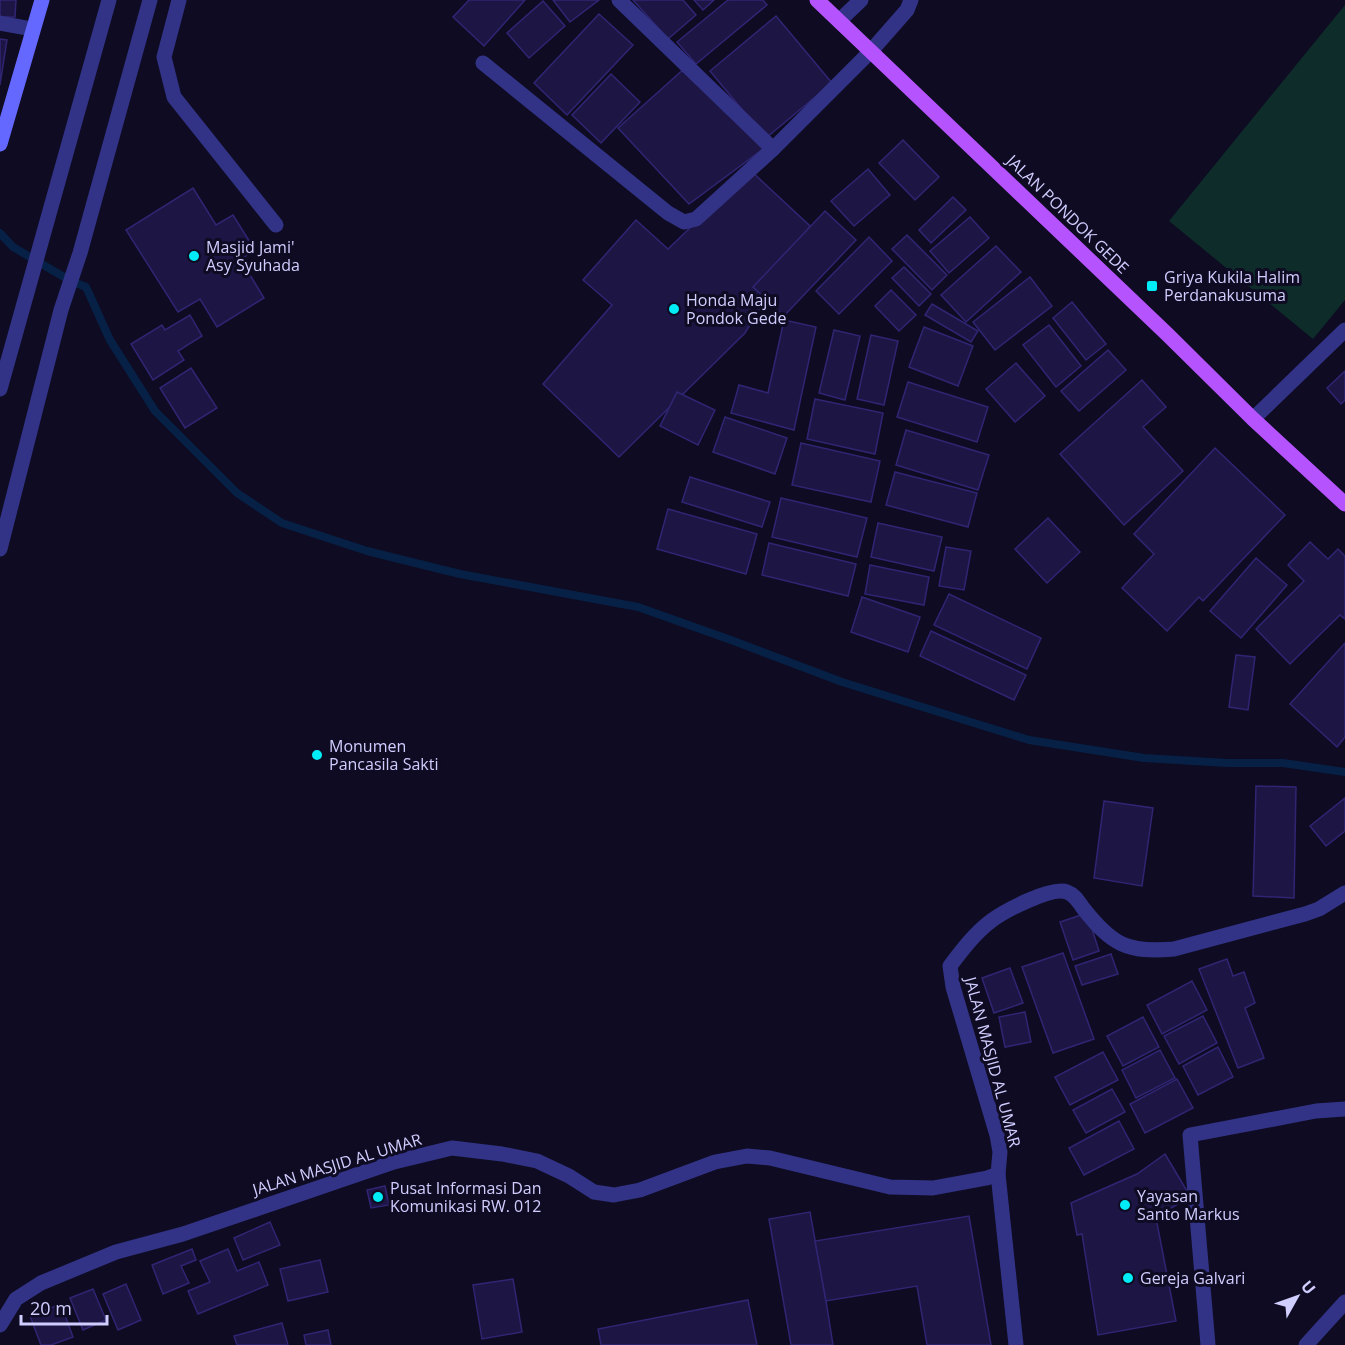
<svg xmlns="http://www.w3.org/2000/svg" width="1345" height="1345" font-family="'Open Sans',sans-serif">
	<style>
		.green { fill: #0e2d2a }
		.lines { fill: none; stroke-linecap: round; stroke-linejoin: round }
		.stream { stroke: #072146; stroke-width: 8 }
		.building { fill: #1d1645; stroke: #302573; stroke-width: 1.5 }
		.lane { stroke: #323386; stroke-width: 15 }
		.street { stroke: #323386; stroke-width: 15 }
		.secondary { stroke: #6468ff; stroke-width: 15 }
		.primary { stroke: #b554ff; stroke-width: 15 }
		.poi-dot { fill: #00edf8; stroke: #0e0b22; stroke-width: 2 }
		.labels { text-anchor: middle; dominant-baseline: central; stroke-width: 6; stroke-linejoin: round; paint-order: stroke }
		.street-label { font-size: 16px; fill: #d0cdff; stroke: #0e0b22 }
		.poi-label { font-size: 16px; fill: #d0cdff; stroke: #0e0b22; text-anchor: start }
	</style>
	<rect width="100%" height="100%" fill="#0e0b22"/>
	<!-- green -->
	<path class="green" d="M1345 5V300L1313 339 1169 221Z"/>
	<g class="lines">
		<!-- stream -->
		<path class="stream" d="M0 233 13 247 69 280 86 287 110 340 155 411 237 493 282 523 367 551 460 574 638 607 731 640 842 682 1029 740 1144 758 1227 763H1283L1345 772"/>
	</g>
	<!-- building -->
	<g class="building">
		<path d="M0 0H16L15 17H0Z"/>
		<path d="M469 0H525L484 46 453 17Z"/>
		<path d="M553 0H599L570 22Z"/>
		<path d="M633 0H683L696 15 668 39Z"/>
		<path d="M694 0H714L703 10Z"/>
		<path d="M728 0H763L767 5 696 64 677 42Z"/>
		<path d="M543 1 565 26 529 58 507 33Z"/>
		<path d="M599 14 633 45 567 115 534 83Z"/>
		<path d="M776 16 832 83 766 138 710 71Z"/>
		<path d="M0 39 7 40 0 85Z"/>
		<path d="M686 67 763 149 689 204 618 128Z"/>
		<path d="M611 74 640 102 601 143 572 115Z"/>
		<path d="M903 140 939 177 915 200 879 163Z"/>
		<path d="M868 169 890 195 854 226 831 201Z"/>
		<path d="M750 170 810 226 745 333 619 457 543 384 612 305 583 280 636 220 668 249Z"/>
		<path d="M193 188 216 225 233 215 255 250 238 261 241 267 244 265 264 298 217 327 200 299 178 312 126 230Z"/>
		<path d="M953 197 966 210 931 243 919 230Z"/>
		<path d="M825 211 856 240 784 316 753 287Z"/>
		<path d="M970 217 989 238 949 273 930 251Z"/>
		<path d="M907 235 947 275 932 290 892 249Z"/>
		<path d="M869 237 892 261 839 314 816 291Z"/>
		<path d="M996 246 1021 272 966 322 941 295Z"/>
		<path d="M904 267 931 294 919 306 892 278Z"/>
		<path d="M1030 277 1052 306 995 350 973 322Z"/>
		<path d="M891 290 916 315 899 331 875 306Z"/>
		<path d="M1072 302 1106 344 1086 360 1053 318Z"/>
		<path d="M932 304 978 331 971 342 925 315Z"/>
		<path d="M190 315 202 336 178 351 184 360 153 380 131 344 162 325 165 330Z"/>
		<path d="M784 320 816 327 794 430 731 413 739 385 768 393Z"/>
		<path d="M1049 325 1081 366 1056 387 1023 345Z"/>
		<path d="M924 327 973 346 958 386 909 367Z"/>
		<path d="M834 330 860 336 845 400 819 393Z"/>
		<path d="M871 335 898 341 884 405 857 399Z"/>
		<path d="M1108 350 1126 370 1079 411 1061 391Z"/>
		<path d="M1016 363 1045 396 1015 422 986 389Z"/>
		<path d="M191 368 217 408 185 428 160 388Z"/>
		<path d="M1345 371V400L1341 404 1327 388Z"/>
		<path d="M1142 380 1166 407 1143 427 1183 471 1124 525 1060 454Z"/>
		<path d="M908 382 988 407 977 442 897 417Z"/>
		<path d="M677 392 715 410 698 445 660 426Z"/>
		<path d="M815 399 883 413 875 454 807 439Z"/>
		<path d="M725 417 787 438 775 474 713 452Z"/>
		<path d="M906 430 989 455 978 490 896 465Z"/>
		<path d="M801 443 880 461 871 502 792 485Z"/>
		<path d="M1215 448 1285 515 1203 601 1199 597 1167 631 1122 588 1154 554 1134 534Z"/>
		<path d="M895 472 977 493 968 527 886 505Z"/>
		<path d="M690 477 770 502 762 527 682 502Z"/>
		<path d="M781 498 867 518 857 557 772 537Z"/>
		<path d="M668 509 757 534 746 574 657 549Z"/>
		<path d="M1048 518 1080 552 1047 583 1015 549Z"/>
		<path d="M878 523 942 537 934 571 871 557Z"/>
		<path d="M1310 542 1328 559 1338 549 1345 556V619L1340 615 1290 664 1256 629 1304 581 1288 565Z"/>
		<path d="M769 543 856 564 848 596 762 575Z"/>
		<path d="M946 547 971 551 964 590 939 586Z"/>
		<path d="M1256 558 1287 585 1241 638 1210 611Z"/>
		<path d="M870 565 929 577 924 605 865 594Z"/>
		<path d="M949 594 1041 638 1027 669 934 625Z"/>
		<path d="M862 597 920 617 908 652 851 632Z"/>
		<path d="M931 631 1026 675 1014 700 920 656Z"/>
		<path d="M1345 643V737L1337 747 1290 704Z"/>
		<path d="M1236 655 1255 657 1248 710 1229 707Z"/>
		<path d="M1256 786 1296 787 1294 898 1253 896Z"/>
		<path d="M1345 798V831L1326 846 1310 826Z"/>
		<path d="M1104 801 1153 808 1142 886 1094 878Z"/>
		<path d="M1087 913 1099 951 1073 960 1060 922Z"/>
		<path d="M1063 953 1094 1039 1053 1053 1022 967Z"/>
		<path d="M1111 954 1118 974 1082 985 1075 966Z"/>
		<path d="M1227 959 1233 976 1244 972 1255 1003 1245 1008 1264 1058 1238 1068 1199 969Z"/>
		<path d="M1010 968 1023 1003 994 1013 982 978Z"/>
		<path d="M1192 981 1207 1010 1162 1034 1147 1005Z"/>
		<path d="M1025 1012 1031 1042 1005 1047 999 1017Z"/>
		<path d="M1203 1016 1217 1043 1179 1064 1164 1036Z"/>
		<path d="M1143 1017 1159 1047 1123 1066 1107 1036Z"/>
		<path d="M1218 1047 1233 1077 1198 1095 1183 1066Z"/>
		<path d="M1160 1050 1175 1078 1136 1098 1122 1070Z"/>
		<path d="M1103 1052 1118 1080 1070 1105 1055 1077Z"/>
		<path d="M1177 1079 1193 1108 1145 1133 1130 1104Z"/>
		<path d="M1112 1089 1125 1112 1086 1133 1073 1110Z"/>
		<path d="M1119 1121 1134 1149 1084 1175 1069 1148Z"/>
		<path d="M1165 1154 1190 1196 1156 1218 1176 1321 1098 1335 1082 1234 1077 1235 1071 1203 1137 1174Z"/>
		<path d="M385 1186 389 1205 371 1208 367 1190Z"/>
		<path d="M810 1212 826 1301 833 1345H791L769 1219Z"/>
		<path d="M969 1216 991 1345H927L917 1286 826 1301 815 1241Z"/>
		<path d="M270 1222 280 1245 243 1260 234 1238Z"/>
		<path d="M192 1249 196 1260 181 1266 189 1283 163 1294 152 1265Z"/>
		<path d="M228 1249 237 1271 259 1262 268 1285 198 1314 188 1291 210 1282 200 1261Z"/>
		<path d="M320 1260 328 1292 288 1301 280 1269Z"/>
		<path d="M513 1279 522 1332 482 1339 473 1285Z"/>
		<path d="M126 1284 141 1320 118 1330 103 1294Z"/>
		<path d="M93 1289 106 1320 83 1330 70 1298Z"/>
		<path d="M748 1300 757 1345H601L598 1329Z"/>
		<path d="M61 1304 73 1337 51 1345H41L30 1316Z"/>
		<path d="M282 1323 288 1345H237L234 1336Z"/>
		<path d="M328 1330 331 1345H306L304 1335Z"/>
	</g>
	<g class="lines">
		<!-- lane -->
		<g class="lane">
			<path d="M839 21 861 0"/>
			<path d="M871 51 907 10 911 0"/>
			<path d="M0 389 109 0"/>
			<path d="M0 549 61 310 80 253 150 0"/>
			<path d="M998 1174 1016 1345"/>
			<path d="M1208 1345 1190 1135 1316 1111 1345 1109"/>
			<path d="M1306 1345 1345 1302"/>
		</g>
		<!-- street -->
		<g class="street">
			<path d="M179 0 164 57 174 97 276 225"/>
			<path d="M619 0 773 149 871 51"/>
			<path d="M0 23 32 29"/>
			<path d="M483 63 668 213 684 222 696 219 773 149"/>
			<path d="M1253 419 1345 330"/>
			<path d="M0 1325 16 1299 41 1283 116 1252 183 1234 394 1162 452 1148 502 1154 537 1161 569 1176 594 1192 614 1195 640 1190 715 1162 747 1156 770 1158 890 1187 933 1188 987 1178 998 1174 1000 1152 997 1135 953 987 950 966C962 950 975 933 991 921 1004 911 1052 886 1067 892 1075 895 1078 901 1083 908 1112 945 1127 953 1174 949L1305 914 1319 909 1345 893"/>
		</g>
		<!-- secondary -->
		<path class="secondary" d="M0 144 42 0"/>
		<!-- primary -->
		<path class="primary" d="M817 0 1167 334 1253 419 1345 504"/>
	</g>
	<!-- markers -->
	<g class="poi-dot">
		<circle cx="194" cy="256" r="6"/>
		<rect x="1146" y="280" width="12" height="12" rx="3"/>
		<circle cx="674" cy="309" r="6"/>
		<circle cx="317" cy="755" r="6"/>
		<circle cx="378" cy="1197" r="6"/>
		<circle cx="1125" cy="1205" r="6"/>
		<circle cx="1128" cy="1278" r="6"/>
	</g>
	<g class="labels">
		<!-- street labels -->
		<g class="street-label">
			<text transform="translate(1068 214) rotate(44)">JALAN PONDOK GEDE</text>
			<text transform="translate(993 1062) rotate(75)">JALAN MASJID AL UMAR</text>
			<text transform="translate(337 1164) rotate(-17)">JALAN MASJID AL UMAR</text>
		</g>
		<!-- poi labels -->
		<g class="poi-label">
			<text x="206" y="247">Masjid Jami'<tspan x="206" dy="18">Asy Syuhada</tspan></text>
			<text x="1164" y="277">Griya Kukila Halim<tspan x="1164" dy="18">Perdanakusuma</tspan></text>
			<text x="686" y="300">Honda Maju<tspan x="686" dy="18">Pondok Gede</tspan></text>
			<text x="329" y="746">Monumen<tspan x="329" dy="18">Pancasila Sakti</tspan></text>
			<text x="390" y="1188">Pusat Informasi Dan<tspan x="390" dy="18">Komunikasi RW. 012</tspan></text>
			<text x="1137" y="1196">Yayasan<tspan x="1137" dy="18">Santo Markus</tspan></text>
			<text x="1140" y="1278">Gereja Galvari</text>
		</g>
	</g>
	<!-- north arrow -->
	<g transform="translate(1297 1297) rotate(50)" stroke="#0e0b22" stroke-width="4.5" paint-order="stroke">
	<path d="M0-4.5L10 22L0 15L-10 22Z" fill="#d0cdff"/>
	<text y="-9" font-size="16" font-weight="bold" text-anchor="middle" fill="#d0cdff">U</text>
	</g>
	<!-- scale -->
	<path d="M21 1315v9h86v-9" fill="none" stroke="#d0cdff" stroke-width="3"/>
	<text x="30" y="1315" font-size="18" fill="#d0cdff" stroke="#0e0b22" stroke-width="4.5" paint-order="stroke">20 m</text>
</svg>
